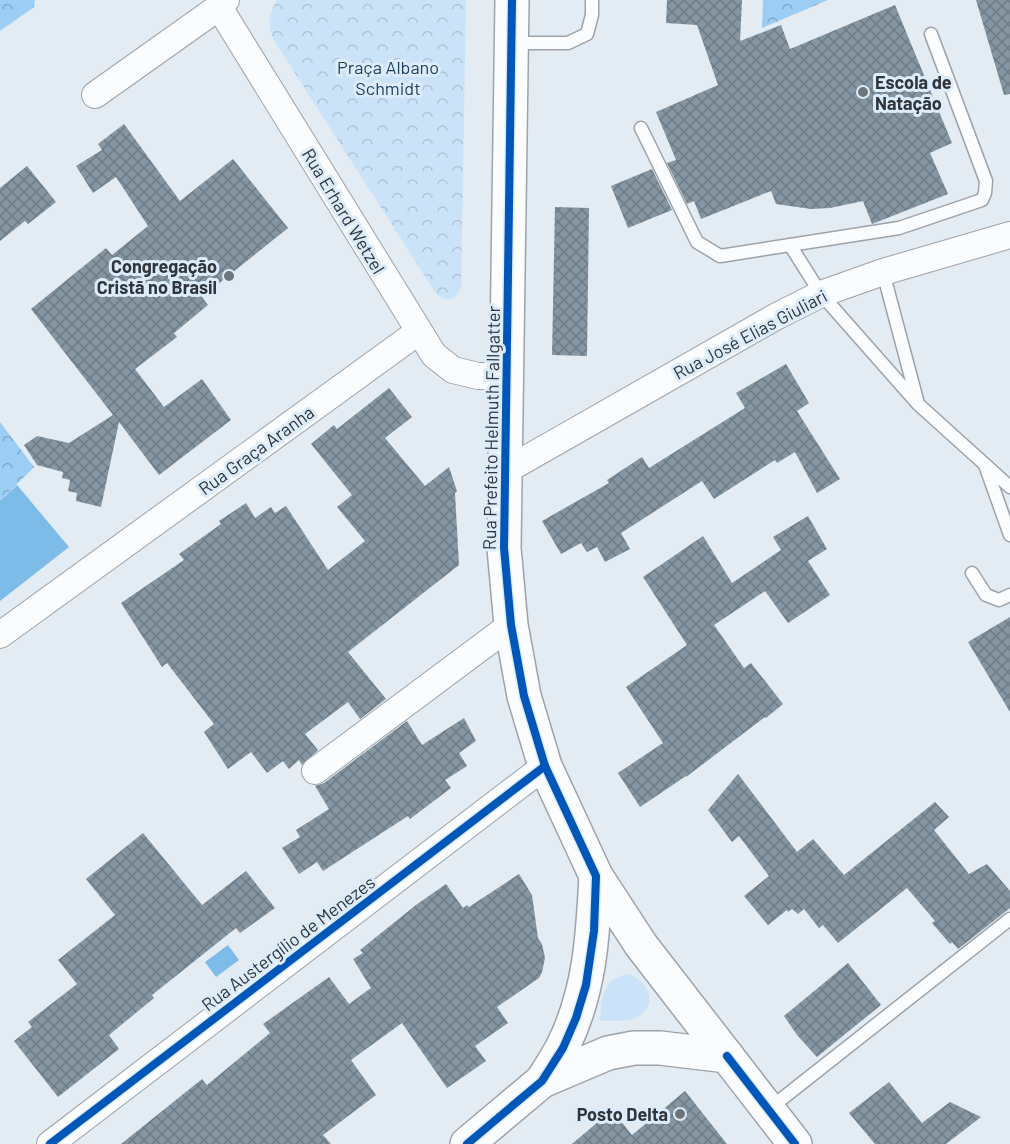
<svg xmlns="http://www.w3.org/2000/svg" width="1010" height="1144" font-family="Barlow,sans-serif">
	<style>
		.grass { fill: #cae3f8 }
		.forest { fill: url(#forest-crowns) }
		.park { fill: url(#park-crowns) }
		.water { fill: #7dbbe9 }
		.building { fill: url(#building-cross-hatch) }
		.lines { fill: none; stroke-linecap: round; stroke-linejoin: round }
		.lane-casing { stroke: #9da3a9; stroke-width: 15 }
		.street-casing { stroke: #9da3a9; stroke-width: 28 }
		.secondary-casing { stroke: #9da3a9; stroke-width: 36 }
		.primary-casing { stroke: #9da3a9; stroke-width: 36 }
		.lane { stroke: #fbfcfd; stroke-width: 12 }
		.street { stroke: #fbfcfd; stroke-width: 26 }
		.secondary { stroke: #fbfcfd; stroke-width: 33 }
		.primary { stroke: #fbfcfd; stroke-width: 33 }
		.cycleway-casing { stroke: #dcecfa; stroke-width: 11 }
		.cycleway { stroke: #0057b8; stroke-width: 8 }
		.poi-dot { fill: #6e757b; stroke: #dcecfa; stroke-width: 2 }
		.labels { text-anchor: middle; dominant-baseline: central; stroke-width: 6; stroke-linejoin: round; paint-order: stroke }
		.park-label { font-size: 18px; fill: #1f435d; stroke: #dcecfa }
		.poi-label { font-size: 18px; font-weight: bold; fill: #2f353b; stroke: #dcecfa; text-anchor: end }
		.street-label { font-size: 18px; fill: #2f353b; stroke: #dcecfa }
	</style>
	<defs>
		<pattern id="forest-crowns" width="20" height="18" patternUnits="userSpaceOnUse" patternTransform="scale(1.5)"><rect width="20" height="18" fill="#9ccef5"/><path d="M2 6a3 3 0 1 1 6 0M12 15a3 3 0 1 1 6 0" fill="none" stroke="#80a8c8"/></pattern>
		<pattern id="park-crowns" width="20" height="18" patternUnits="userSpaceOnUse" patternTransform="scale(1.5)"><rect width="20" height="18" fill="#cae3f8"/><path d="M2 6a3 3 0 1 1 6 0M12 15a3 3 0 1 1 6 0" fill="none" stroke="#aec3d6"/></pattern>
		<pattern id="building-cross-hatch" width="8" height="8" patternUnits="userSpaceOnUse" patternTransform="scale(1.5)"><rect width="8" height="8" fill="#8596a2"/><path d="M0 0l8 8M0 8l8-8" fill="none" stroke="#6d7b85"/></pattern>
	</defs>
	<rect width="100%" height="100%" fill="#e3ebf3"/>
	<!-- grass -->
	<path class="grass" d="M628 974C648 980 659 1004 638 1017 627 1023 612 1020 600 1021 602 999 602 978 628 974Z"/>
	<!-- forest -->
	<g class="forest">
		<path d="M0 0H35L34 7 0 31Z"/>
		<path d="M763 0H828L762 28Z"/>
		<path d="M0 422 34 467 0 501Z"/>
	</g>
	<!-- park -->
	<path class="park" d="M277 0H466L461 287C457 301 444 303 435 292L275 42C267 27 268 15 277 0Z"/>
	<!-- water -->
	<g class="water">
		<path d="M17 485 69 547 0 601V501Z"/>
		<path d="M228 945 239 960 216 977 205 962Z"/>
	</g>
	<!-- building -->
	<g class="building">
		<path d="M667 0H742L740 41 781 25 790 49 895 5 952 143 930 153 948 194 872 224 863 201 830 208 811 209 776 204 771 191 701 219 694 201 687 204 667 163 676 160 656 112 718 85 697 25 666 23Z"/>
		<path d="M976 0H1010V94L1004 95Z"/>
		<path d="M124 124 180 201 233 159 288 228 202 297 208 305 174 333 177 337 135 369 164 407 202 379 231 420 159 475 119 422 101 507 76 501 77 493 68 491 70 480 62 478 63 472 37 465 24 445 37 436 69 443 113 415 31 309 106 248 112 255 148 226 116 177 93 193 76 166 102 150 98 144Z"/>
		<path d="M27 166 56 202 28 224 25 221 0 241V188Z"/>
		<path d="M652 169 672 210 628 228 611 186Z"/>
		<path d="M555 207 589 208 587 356 552 355Z"/>
		<path d="M786 364 809 403 797 411 840 479 817 493 795 452 777 463 775 460 714 499 702 481 621 533 630 549 605 562 597 547 587 552 581 543 561 554 542 521 609 483 607 480 642 457 649 468 745 408 736 393Z"/>
		<path d="M389 388 412 417 385 438 425 486 449 467 457 491 455 493 459 565 348 652 386 699 360 719 348 702 305 734 318 750 302 765 299 760 289 769 283 761 267 773 251 752 228 769 204 732 214 724 167 663 162 667 121 603 184 560 179 554 221 524 219 521 246 503 255 518 271 507 275 513 286 506 328 570 365 541 337 507 352 495 311 444 334 425 337 429Z"/>
		<path d="M808 516 827 549 808 561 830 595 788 623 765 591 714 625 744 668 751 663 783 704 766 718 765 717 686 777V776L640 807 618 773 663 743 626 687 687 645 643 577 703 536 732 583 781 550 773 537Z"/>
		<path d="M1010 617V712L968 642Z"/>
		<path d="M464 718 476 741 459 753 467 766 445 780 451 788 410 819 408 816 323 871 317 862 299 874 282 848 300 837 296 830 329 809 315 786 324 783 407 721 422 745Z"/>
		<path d="M738 774 797 852 813 839 844 875 935 802 949 817 934 830 969 874 987 864 1010 891V908L958 949 952 942 950 944 932 923 935 921 907 888 838 943 823 925 819 928 804 909 798 914 792 909 788 912 787 910 768 925 744 896 769 876 739 836 732 842 708 810Z"/>
		<path d="M143 833 202 905 246 871 275 908 240 933 236 928 152 995 154 998 109 1035 119 1049 58 1097 14 1041 32 1027 28 1022 77 984 58 960 115 915 86 879Z"/>
		<path d="M519 874 532 895 538 938 542 944 545 958 542 972 539 978 497 1007 508 1023 475 1046 486 1061 447 1088 402 1023 351 1060 376 1095 323 1135 331 1144H121L202 1079 207 1085 270 1033 263 1024 329 977 349 1004 371 988 353 959 363 953 360 950 416 905 446 884 463 908 467 905 469 907Z"/>
		<path d="M848 963 881 1005 817 1057 797 1035 784 1016Z"/>
		<path d="M889 1082 922 1123 950 1102 981 1117 946 1144H875L849 1113Z"/>
		<path d="M685 1091 727 1144H572L612 1110 632 1135Z"/>
	</g>
	<g class="lines">
		<defs>
			<g id="lane">
				<path d="M513 43H568L587 34 592 15V0"/>
				<path d="M641 128 697 242 720 256 899 228 982 200 985 193 986 181 931 34"/>
				<path d="M790 245 821 294 918 404 1010 487"/>
				<path d="M883 272 917 400"/>
				<path d="M985 465 1010 535"/>
				<path d="M972 573 986 595 999 600 1010 595"/>
				<path d="M769 1109 1010 919"/>
			</g>
			<g id="street">
				<path d="M226 0 219 7 434 355 453 370 478 376H507"/>
				<path d="M95 95 219 7"/>
				<path d="M505 471 777 316 821 294 883 272 1010 235"/>
				<path d="M0 635 418 332"/>
				<path d="M315 771 511 625"/>
				<path d="M50 1144 545 766"/>
			</g>
			<g id="secondary">
				<path d="M542 1081C549 1070 557 1058 563 1046 590 992 593 935 596 876"/>
				<path d="M467 1144 542 1081 608 1053 634 1048H660L727 1056"/>
			</g>
			<path id="primary" d="M512 0 504 548 511 625 524 696 545 766 596 876 641 945 795 1144"/>
		</defs>
		<!-- lane casing -->
		<use href="#lane" class="lane-casing"/>
		<!-- street casing -->
		<use href="#street" class="street-casing"/>
		<!-- secondary casing -->
		<use href="#secondary" class="secondary-casing"/>
		<!-- primary casing -->
		<use href="#primary" class="primary-casing"/>
		<!-- lane -->
		<use href="#lane" class="lane"/>
		<!-- street -->
		<use href="#street" class="street"/>
		<!-- secondary -->
		<use href="#secondary" class="secondary"/>
		<!-- primary -->
		<use href="#primary" class="primary"/>
		<defs>
			<g id="cycleway">
				<path d="M727 1056 795 1144"/>
				<path d="M50 1144 545 766"/>
				<path d="M467 1144 542 1081 563 1048 576 1018 586 985 594 931 596 876 545 766 524 696 511 625 504 548 512 0"/>
			</g>
		</defs>
		<!-- cycleway casing -->
		<use href="#cycleway" class="cycleway-casing"/>
		<!-- cycleway -->
		<use href="#cycleway" class="cycleway"/>
	</g>
	<!-- markers -->
	<g class="poi-dot">
		<circle cx="863" cy="92" r="6"/>
		<circle cx="229" cy="276" r="6"/>
		<circle cx="680" cy="1114" r="6"/>
	</g>
	<g class="labels">
		<!-- park labels -->
		<g class="park-label">
			<text x="388" y="67">Praça Albano<tspan x="388" dy="21">Schmidt</tspan></text>
		</g>
		<!-- poi labels -->
		<g class="poi-label">
			<text x="875" y="82" text-anchor="start">Escola de<tspan x="875" dy="21">Natação</tspan></text>
			<text x="217" y="266">Congregação<tspan x="217" dy="21">Cristã no Brasil</tspan></text>
			<text x="668" y="1114">Posto Delta</text>
		</g>
		<!-- street labels -->
		<g class="street-label">
			<text transform="translate(344 211) rotate(59)">Rua Erhard Wetzel</text>
			<text transform="translate(750 334) rotate(-28)">Rua José Elias Giuliari</text>
			<text transform="translate(491 428) rotate(-89)">Rua Prefeito Helmuth Fallgatter</text>
			<text transform="translate(256 450) rotate(-36)">Rua Graça Aranha</text>
			<text transform="translate(288 943) rotate(-37)">Rua Austergílio de Menezes</text>
		</g>
	</g>
</svg>
